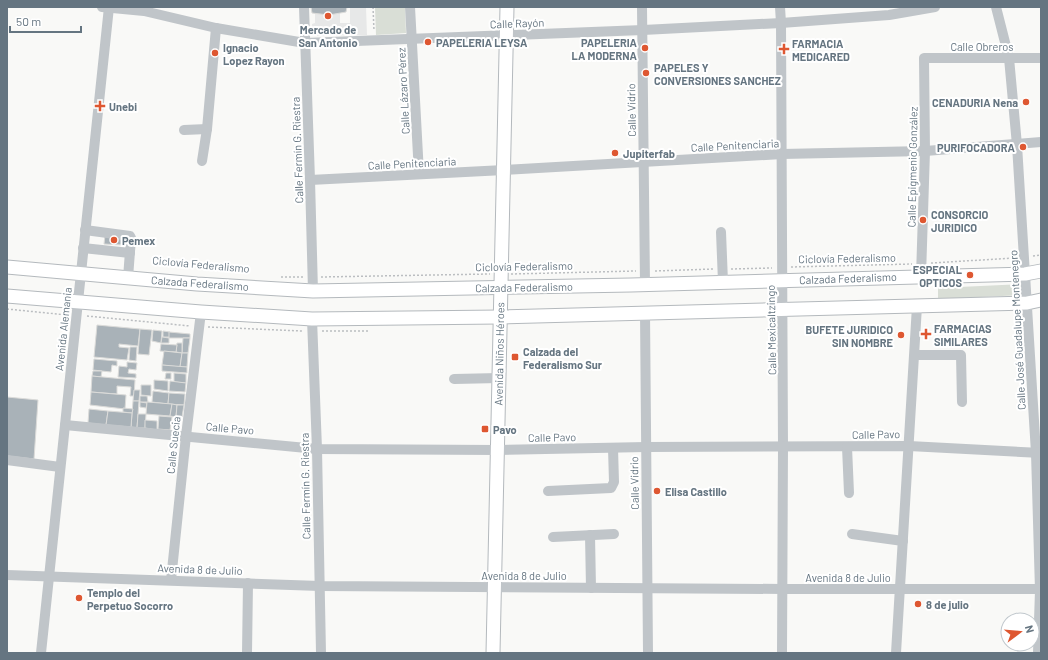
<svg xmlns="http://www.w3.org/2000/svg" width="1048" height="660" font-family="Barlow,sans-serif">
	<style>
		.built { fill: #e7e8e8 }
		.green { fill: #d9ded6 }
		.building { fill: #a9b2b8; stroke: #dbdbd9 }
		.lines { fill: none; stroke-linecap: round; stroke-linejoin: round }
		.major-casing { stroke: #b4b9bd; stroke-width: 15 }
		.path { stroke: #bbbec1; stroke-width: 1.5; stroke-dasharray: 2 2; stroke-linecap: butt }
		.minor { stroke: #c0c5c9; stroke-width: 10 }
		.major { stroke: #fff; stroke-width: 13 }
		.poi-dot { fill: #de5731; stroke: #fff; stroke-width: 1.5 }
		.labels { text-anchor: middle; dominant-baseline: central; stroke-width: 4; stroke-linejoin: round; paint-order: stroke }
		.street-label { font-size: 11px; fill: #657581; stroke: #fff }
		.poi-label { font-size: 11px; font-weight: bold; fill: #657581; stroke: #fff; text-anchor: start }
	</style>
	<rect width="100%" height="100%" fill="#f9f9f7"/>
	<!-- built -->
	<path class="built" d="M350 7H366L367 35 313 36 312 24 315 23V10H340V23H350Z"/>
	<!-- green -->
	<g class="green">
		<path d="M375 7H405L406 33 376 35Z"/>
		<path d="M1023 284V295L938 299V288Z"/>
	</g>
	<!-- building -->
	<g class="building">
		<path d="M311 7H347L346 12 329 15 312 13Z"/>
		<path d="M105 235 124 236 123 245 104 244Z"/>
		<path d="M97 325 140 329 138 346 119 344V347L129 348 127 360 94 357Z"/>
		<path d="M140 329 152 330 149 355 138 354Z"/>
		<path d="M153 330 162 331 161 343 152 341Z"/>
		<path d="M163 331 170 332V337H163Z"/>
		<path d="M169 332 190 334V338H169Z"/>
		<path d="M162 337 169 338V343H161Z"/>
		<path d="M183 338H190L188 353H182Z"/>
		<path d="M177 343H182V353L176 352Z"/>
		<path d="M161 344 177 345 176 352 160 351Z"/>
		<path d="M130 347H137L136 361 129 360Z"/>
		<path d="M164 351 182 353 180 367 162 365Z"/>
		<path d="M182 353H188L187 367H180Z"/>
		<path d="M94 359 117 361V366L112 365 111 372 93 370Z"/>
		<path d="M127 362 137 363 136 370 129 369 128 373 136 374V378L118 377 119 366 127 367Z"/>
		<path d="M162 365 187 367V373L162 371Z"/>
		<path d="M93 371H102L101 377 92 376Z"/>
		<path d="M166 373H171V379H165Z"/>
		<path d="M174 373 186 374V383L174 382Z"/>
		<path d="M92 376 135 380 134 396H130L131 387 117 386V394L91 392Z"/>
		<path d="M154 380 168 381V391L154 389Z"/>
		<path d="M170 381 186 383 185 392 169 391Z"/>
		<path d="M141 385H151V396L141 395Z"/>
		<path d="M134 390H140L139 401H133Z"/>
		<path d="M153 391 169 393 168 404 152 402Z"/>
		<path d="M91 392 126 395 125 409 90 405Z"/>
		<path d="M169 393 185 394 184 405 168 404Z"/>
		<path d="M140 396H147L148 402H140Z"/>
		<path d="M7 397 38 400 34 459 7 456Z"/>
		<path d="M133 401H139L137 428 131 427Z"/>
		<path d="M140 402 147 403 146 408 140 407Z"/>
		<path d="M147 402 172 404 170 416 146 414Z"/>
		<path d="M172 404 177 405 176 417 170 416Z"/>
		<path d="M177 405H184L182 417H176Z"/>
		<path d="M123 408 133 409 132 413 123 412Z"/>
		<path d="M89 409 108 411 106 425 88 423Z"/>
		<path d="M108 411 132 413 131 427 106 425Z"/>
		<path d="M138 414H146L145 428H137Z"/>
		<path d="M159 416 172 417 170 430 158 429Z"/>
		<path d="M145 420 157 421V430L145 428Z"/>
	</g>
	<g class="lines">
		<defs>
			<g id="major">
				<path d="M7 267 197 284 313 291 631 285 1025 274 1041 271"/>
				<path d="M7 296 201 312 312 319 500 317 1027 303 1041 300"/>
				<path d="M493 653 507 7"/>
			</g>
		</defs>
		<!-- major casing -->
		<use href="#major" class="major-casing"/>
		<!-- path -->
		<g class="path">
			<path d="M373 7 374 31"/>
			<path d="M1033 256 1041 255"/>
			<path d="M931 263 1015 258"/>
			<path d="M791 267 912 264"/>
			<path d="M731 269 772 268"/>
			<path d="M655 271 714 269"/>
			<path d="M511 274 636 271"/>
			<path d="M281 277H304"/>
			<path d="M321 277 490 274"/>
			<path d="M7 309 67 315"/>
			<path d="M87 316 190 326"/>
			<path d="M208 327 302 331"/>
			<path d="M322 331H370"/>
		</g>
		<!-- minor -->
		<g class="minor">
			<path d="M102 7 144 11 216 28 305 43 643 30 781 23 889 15 935 7"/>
			<path d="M304 7 310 180 313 291"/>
			<path d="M410 7 419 174"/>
			<path d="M642 7 645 284"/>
			<path d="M780 7 781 23 783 447 782 653"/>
			<path d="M996 7 1009 58 1017 145 1036 453 1040 590 1038 653"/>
			<path d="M184 130 207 129"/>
			<path d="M202 161 207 129 216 28"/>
			<path d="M310 180 504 170 782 154 925 151 1041 142"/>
			<path d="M85 230 130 236 131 238 128 278"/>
			<path d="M721 232 723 282"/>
			<path d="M83 248 130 253"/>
			<path d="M921 276 925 151 924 58H1041"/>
			<path d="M645 313 648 653"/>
			<path d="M312 319 317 449 321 653"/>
			<path d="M915 355H961L962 402"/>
			<path d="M454 379 499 378"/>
			<path d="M65 425 317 449 497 450 646 447 909 446 1041 453"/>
			<path d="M847 447 849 493"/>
			<path d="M7 460 60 467"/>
			<path d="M548 491 611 488 614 482 613 448"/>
			<path d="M852 534 903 541"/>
			<path d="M590 535 591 588"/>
			<path d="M553 537 614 534"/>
			<path d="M7 575 320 586 783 589H1041"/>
			<path d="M171 580 186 436 201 312"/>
			<path d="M41 653 109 7"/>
			<path d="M247 653 248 583"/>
			<path d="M896 653 917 306"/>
		</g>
		<!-- major -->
		<use href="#major" class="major"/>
	</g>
	<!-- markers -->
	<g class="poi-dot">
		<circle cx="328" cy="16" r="4"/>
		<circle cx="428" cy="42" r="4"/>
		<circle cx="645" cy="48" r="4"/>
		<path d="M782 43h4v4h4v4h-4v4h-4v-4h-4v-4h4z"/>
		<circle cx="215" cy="53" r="4"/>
		<circle cx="646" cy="73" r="4"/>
		<circle cx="1026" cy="102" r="4"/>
		<path d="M98 100h4v4h4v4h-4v4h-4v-4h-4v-4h4z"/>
		<circle cx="1023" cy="147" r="4"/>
		<circle cx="615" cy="153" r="4"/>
		<circle cx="923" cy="220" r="4"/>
		<circle cx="114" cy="240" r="4"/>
		<circle cx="970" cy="275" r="4"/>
		<path d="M924 328h4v4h4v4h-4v4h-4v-4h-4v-4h4z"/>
		<circle cx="901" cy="335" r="4"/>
		<rect x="511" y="353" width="8" height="8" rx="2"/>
		<rect x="481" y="425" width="8" height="8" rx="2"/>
		<circle cx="657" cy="491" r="4"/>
		<circle cx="79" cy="598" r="4"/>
		<circle cx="918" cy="604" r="4"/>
	</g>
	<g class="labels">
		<!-- street labels -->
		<g class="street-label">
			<text transform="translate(517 23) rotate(-2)">Calle Rayón</text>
			<text x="982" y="46">Calle Obreros</text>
			<text transform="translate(403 91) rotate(-93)">Calle Lázaro Pérez</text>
			<text transform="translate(631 110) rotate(-91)">Calle Vidrio</text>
			<text transform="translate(735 145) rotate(-3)">Calle Penitenciaria</text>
			<text transform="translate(297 150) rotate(-92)">Calle Fermín G. Riestra</text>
			<text transform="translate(412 163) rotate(-3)">Calle Penitenciaria</text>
			<text transform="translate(912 167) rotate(-89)">Calle Epigmenio González</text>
			<text transform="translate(847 258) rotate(-1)">Ciclovía Federalismo</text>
			<text transform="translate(201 264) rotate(5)">Ciclovía Federalismo</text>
			<text transform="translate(524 266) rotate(-1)">Ciclovía Federalismo</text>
			<text transform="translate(848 278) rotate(-2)">Calzada Federalismo</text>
			<text transform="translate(200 283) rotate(4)">Calzada Federalismo</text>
			<text transform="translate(524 287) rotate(-1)">Calzada Federalismo</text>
			<text transform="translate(63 329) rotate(-84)">Avenida Alemania</text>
			<text transform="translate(771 330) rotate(-91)">Calle Mexicaltzingo</text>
			<text transform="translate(1017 330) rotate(-93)">Calle José Guadalupe Montenegro</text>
			<text transform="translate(499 354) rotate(-89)">Avenida Niños Héroes</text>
			<text transform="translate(230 428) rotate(5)">Calle Pavo</text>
			<text transform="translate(876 434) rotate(-1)">Calle Pavo</text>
			<text transform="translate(552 437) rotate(-1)">Calle Pavo</text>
			<text transform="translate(173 445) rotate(-84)">Calle Suecia</text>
			<text transform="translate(634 483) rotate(-91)">Calle Vidrio</text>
			<text transform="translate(305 486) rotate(-91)">Calle Fermín G. Riestra</text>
			<text transform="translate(200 569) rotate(2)">Avenida 8 de Julio</text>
			<text x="524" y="575">Avenida 8 de Julio</text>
			<text x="848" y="577">Avenida 8 de Julio</text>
		</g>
		<!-- poi labels -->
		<g class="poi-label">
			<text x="328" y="29" text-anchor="middle">Mercado de<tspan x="328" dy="13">San Antonio</tspan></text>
			<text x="436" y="42">PAPELERIA LEYSA</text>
			<text x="637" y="42" text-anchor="end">PAPELERIA<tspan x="637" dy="13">LA MODERNA</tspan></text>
			<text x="792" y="43">FARMACIA<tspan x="792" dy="13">MEDICARED</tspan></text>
			<text x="223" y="47">Ignacio<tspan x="223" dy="13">Lopez Rayon</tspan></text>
			<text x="654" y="67">PAPELES Y<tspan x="654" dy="13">CONVERSIONES SANCHEZ</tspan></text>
			<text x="1018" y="102" text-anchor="end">CENADURIA Nena</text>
			<text x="109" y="106">Unebi</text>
			<text x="1015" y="147" text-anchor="end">PURIFOCADORA</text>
			<text x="623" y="153">Jupiterfab</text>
			<text x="931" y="214">CONSORCIO<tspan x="931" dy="13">JURIDICO</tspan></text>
			<text x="122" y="240">Pemex</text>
			<text x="962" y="269" text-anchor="end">ESPECIAL<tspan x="962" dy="13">OPTICOS</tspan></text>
			<text x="934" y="328">FARMACIAS<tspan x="934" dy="13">SIMILARES</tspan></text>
			<text x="893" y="329" text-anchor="end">BUFETE JURIDICO<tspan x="893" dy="13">SIN NOMBRE</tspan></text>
			<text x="523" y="351">Calzada del<tspan x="523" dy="13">Federalismo Sur</tspan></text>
			<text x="493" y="429">Pavo</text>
			<text x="665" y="491">Elisa Castillo</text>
			<text x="87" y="592">Templo del<tspan x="87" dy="13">Perpetuo Socorro</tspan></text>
			<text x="926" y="604">8 de julio</text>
		</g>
	</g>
	<!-- border -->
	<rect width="1048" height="660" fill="none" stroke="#657581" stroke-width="16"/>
	<!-- north arrow -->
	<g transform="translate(1020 632) rotate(74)"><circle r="19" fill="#ffffff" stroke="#c1c8cd"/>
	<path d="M0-3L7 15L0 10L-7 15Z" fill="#de5731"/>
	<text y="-6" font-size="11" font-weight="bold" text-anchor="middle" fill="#657581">N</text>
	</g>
	<!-- scale -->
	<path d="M10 26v6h71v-6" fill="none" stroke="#657581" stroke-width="2"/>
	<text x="16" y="26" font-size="12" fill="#657581" stroke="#ffffff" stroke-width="3" paint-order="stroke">50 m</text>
</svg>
